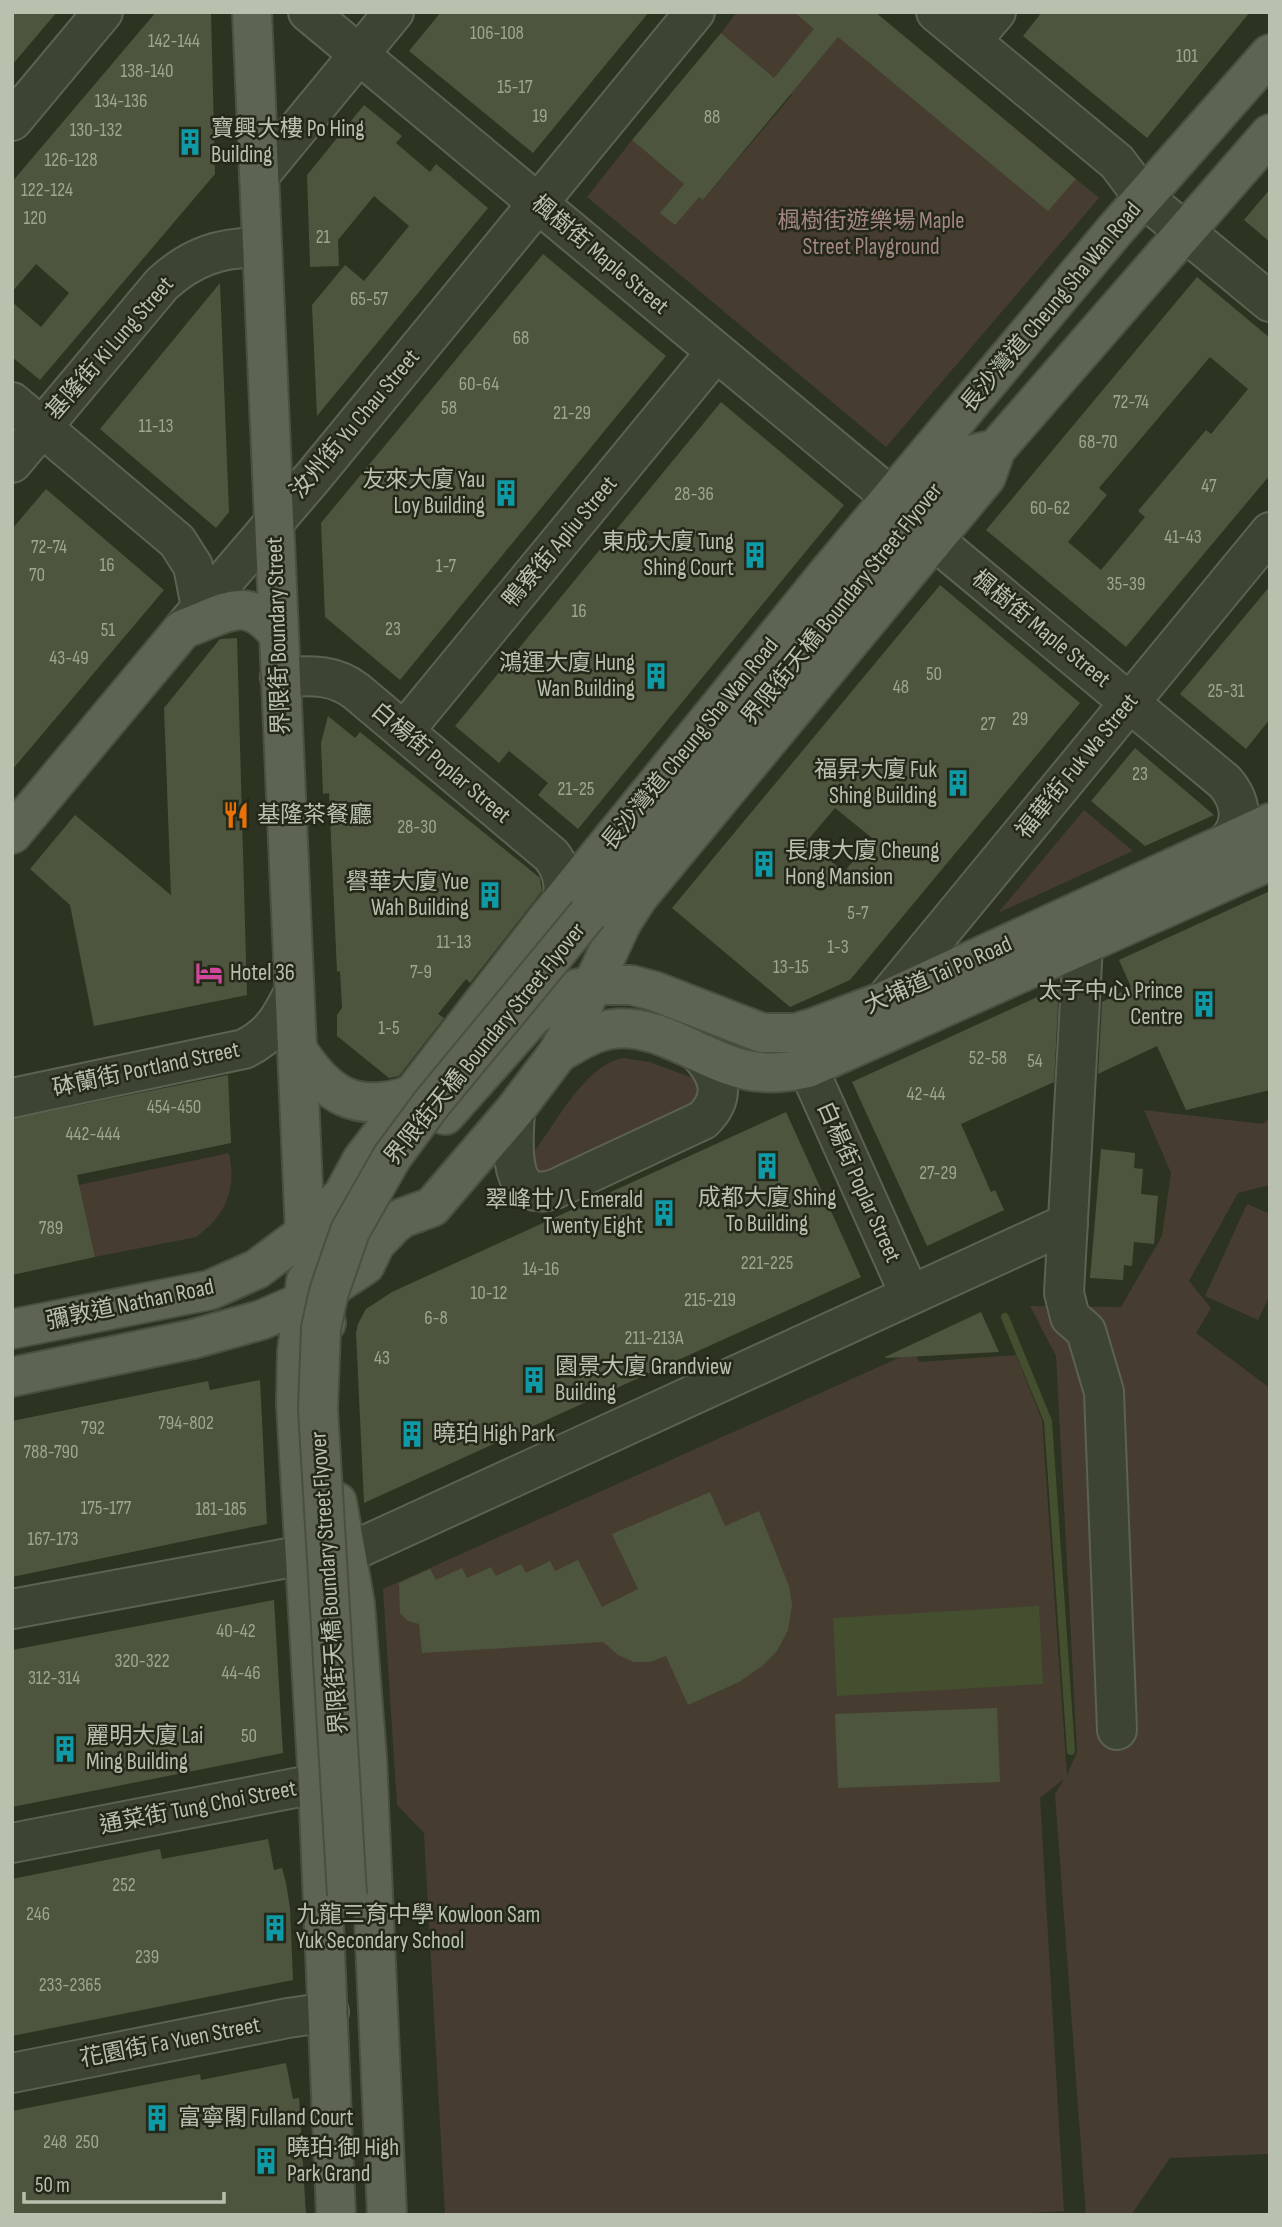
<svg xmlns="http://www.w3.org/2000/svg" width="1282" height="2227" font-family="'Sofia Sans Condensed','Noto Sans TC',sans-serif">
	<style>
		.green { fill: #463d30 }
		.water { fill: #444f2f }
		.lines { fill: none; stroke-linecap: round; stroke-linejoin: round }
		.stream { stroke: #444f2f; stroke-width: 8 }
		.building { fill: #4d553f; fill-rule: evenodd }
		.minor-casing { stroke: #5c6251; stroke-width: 42 }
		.major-casing { stroke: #4a5040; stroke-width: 42 }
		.minor { stroke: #3e4434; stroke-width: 38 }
		.major { stroke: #5d6452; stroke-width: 38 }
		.major-bridge-casing { stroke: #4a5040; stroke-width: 42; stroke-linecap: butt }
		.major-bridge { stroke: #5d6452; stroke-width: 38 }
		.labels { text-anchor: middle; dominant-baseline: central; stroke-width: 5; stroke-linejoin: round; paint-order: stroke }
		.number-label { font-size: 19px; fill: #9ea692 }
		.poi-label { font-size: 23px; fill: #b9c1ae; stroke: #232819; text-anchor: start }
		.park-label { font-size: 23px; fill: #a58686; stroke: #232819 }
		.street-label { font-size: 23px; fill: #b9c1ae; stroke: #232819 }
	</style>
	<rect width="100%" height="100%" fill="#2c3321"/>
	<!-- green -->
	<g class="green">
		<path d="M737 12H808L803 19 832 44 859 12H875L1099 198 886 447 587 197 632 140 703 200 792 95 721 33Z"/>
		<path d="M1084 810 1133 851 998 913Z"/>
		<path d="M623 1058 650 1062 706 1083V1101L538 1176 532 1157 533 1153C557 1122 584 1066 623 1058Z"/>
		<path d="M1144 1110 1263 1124 1270 1117V1185L1238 1193 1189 1281 1211 1308 1196 1333 1270 1388V2154L1170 2158 1131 2215H1086L1055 1794 1064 1779 1040 1798 1064 2211 996 2215H445L424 1833 397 1805 383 1589 914 1351 919 1362 1016 1355 1042 1420 1067 1775 1077 1752 1056 1356 1030 1306 1121 1307 1162 1236 1171 1173Z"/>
		<path d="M229 1153C237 1189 226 1215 196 1237L95 1257 79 1185Z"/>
		<path d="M1247 1204 1270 1214V1295L1258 1320 1205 1296Z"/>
	</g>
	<!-- water -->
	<path class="water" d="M1039 1606 1043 1684 837 1696 833 1618Z"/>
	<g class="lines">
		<!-- stream -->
		<path class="stream" d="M1005 1317 1048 1421 1071 1751"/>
	</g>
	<!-- building -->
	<g class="building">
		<path d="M12 12H57L12 65Z"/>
		<path d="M156 12H211L215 174 40 380 12 357V302L41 327 69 293 36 264 12 292V182Z"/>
		<path d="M441 12H649L533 153 409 51Z"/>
		<path d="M794 12H875L1076 179 1048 211 838 37 703 200 699 197 675 225 660 213 684 184 632 140 721 33 774 78 814 29Z"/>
		<path d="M1042 12H1250L1147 138 1023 36Z"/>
		<path d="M364 105 402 136 396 143 430 172 436 164 488 208 317 416 312 305 345 265 364 281 409 226 374 196 338 240 339 266 310 267 307 175Z"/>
		<path d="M1270 189V242L1244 220Z"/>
		<path d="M543 254 666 356 400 680 325 617 321 523Z"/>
		<path d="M1197 277 1270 338V475L1126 647 986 530ZM1210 357 1248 389 1211 434 1206 430 1138 511 1145 517 1101 570 1068 542 1107 495 1099 488Z"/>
		<path d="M220 283 229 512 216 528 100 429Z"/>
		<path d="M721 402 844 505 578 829 538 795 548 783 509 751 499 763 455 726Z"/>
		<path d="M46 489 164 590 12 770V529Z"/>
		<path d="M940 585 1080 703 850 980 790 1007 672 908ZM835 808 872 838 844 872 807 841Z"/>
		<path d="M1270 586V719L1246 749 1180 694Z"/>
		<path d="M237 638 247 995 94 1026 70 905 30 869 75 815 171 895 164 708 220 639Z"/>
		<path d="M328 716 355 738 360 732 540 878 541 885 542 891 470 983 466 979 438 1014 444 1018 399 1076 389 1078 337 1036V1015L342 1008 340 971 337 972 329 793 323 794 321 743Z"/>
		<path d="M1135 748 1214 815 1145 846 1091 801Z"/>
		<path d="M1270 891V1090L1186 1110 1157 1046 1098 1074 1102 1002 1131 987 1119 960Z"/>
		<path d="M1059 987 1054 1082 961 1124 991 1192 995 1190 1004 1210 927 1246 852 1082Z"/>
		<path d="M228 1075 231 1143 77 1175 95 1257 12 1275V1119Z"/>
		<path d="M786 1112 861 1277 364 1503 356 1333 358 1324 366 1309 392 1292Z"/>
		<path d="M1101 1149 1135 1153 1134 1168 1143 1169 1141 1194 1158 1196 1154 1244 1134 1242 1132 1266 1124 1265 1123 1280 1090 1278Z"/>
		<path d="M981 1312 999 1352 886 1358 885 1357Z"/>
		<path d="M260 1380 267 1524 12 1577V1421L208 1381 210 1390Z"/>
		<path d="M710 1492 725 1526 759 1511 789 1586 792 1605 788 1630 777 1651 762 1666 739 1682 688 1705 666 1656 650 1662H634L618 1655 603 1642 422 1653 419 1624 408 1621 400 1613 399 1583 430 1569 436 1580 462 1568 467 1578 491 1567 496 1576 521 1564 526 1573 550 1561 555 1571 578 1560 602 1607 638 1589 612 1534Z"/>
		<path d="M274 1600 283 1753 12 1807V1650Z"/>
		<path d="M997 1708 1000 1782 838 1788 835 1714Z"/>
		<path d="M268 1839 274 1870 282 1868 286 1883 290 1908 293 1980 12 2036V1879L160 1849 162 1859Z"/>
		<path d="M286 2063 293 2099 299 2098 306 2215H15L12 2201V2111L200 2074 201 2080Z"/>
	</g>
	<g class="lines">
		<defs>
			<g id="minor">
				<path d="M308 12 891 497"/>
				<path d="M936 12 1117 162 1144 198 1270 302"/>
				<path d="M971 41 996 12"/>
				<path d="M12 121 103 12"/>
				<path d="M259 176 394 12"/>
				<path d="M12 402 177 541 193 566 201 607"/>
				<path d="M12 463 162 284C191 257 222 246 262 248"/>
				<path d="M934 540 1225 782C1241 801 1245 823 1227 842"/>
				<path d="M183 629 313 477 695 12"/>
				<path d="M280 677C309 676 332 673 356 691L551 855C562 869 565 882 563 899"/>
				<path d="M404 731 716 352"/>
				<path d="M1083 945 1064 1293 1070 1317 1086 1331 1104 1392 1117 1730"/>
				<path d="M884 1001 1270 532"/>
				<path d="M808 1068 910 1295"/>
				<path d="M12 1098 244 1049C272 1035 280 1019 294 992"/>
				<path d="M515 1110C514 1139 504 1205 555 1189L703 1120C728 1095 718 1073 697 1051"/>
				<path d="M346 1554 1068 1223"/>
				<path d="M12 1609 304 1555"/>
				<path d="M12 1843 336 1780 350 1783"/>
				<path d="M12 2073 288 2018 329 2012"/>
			</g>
			<g id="major">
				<path d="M252 12 305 1233 326 1323"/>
				<path d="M12 834 183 629C223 616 245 591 278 634"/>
				<path d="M588 914 964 456 996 449"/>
				<path d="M297 1049C327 1096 356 1114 411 1095"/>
				<path d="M558 1053C575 1043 592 1032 612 1029 652 1023 692 1052 729 1065 756 1075 781 1074 808 1068L1270 861"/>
				<path d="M445 1115 533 1016 553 1001 576 989 593 985H631L654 991 762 1033H796L813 1028 884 1001 1270 823"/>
				<path d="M306 1281 297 1352 296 1404 318 1783 336 2215"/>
				<path d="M12 1329 210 1290 257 1269 305 1233 343 1195 362 1160 545 922 829 572 1115 230 1270 54"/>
				<path d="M12 1377 193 1339 261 1320 321 1294 365 1265 375 1244 393 1225 402 1218 432 1207 515 1110 558 1053 581 1010 622 922 638 897 986 477 996 449 1270 134"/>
				<path d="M337 1502 355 1604 367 1758 387 2215"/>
			</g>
		</defs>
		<!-- minor casing -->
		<use href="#minor" class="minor-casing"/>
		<!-- major casing -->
		<use href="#major" class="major-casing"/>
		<!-- minor -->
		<use href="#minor" class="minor"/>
		<!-- major -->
		<use href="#major" class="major"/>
		<defs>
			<path id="major-bridge" d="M347 1895 318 1409 321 1328 329 1292 350 1231 392 1157 432 1103 588 914"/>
		</defs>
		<!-- major-bridge casing -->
		<use href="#major-bridge" class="major-bridge-casing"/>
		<!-- major-bridge -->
		<use href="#major-bridge" class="major-bridge"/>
	</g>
	<!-- icons -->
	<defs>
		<symbol id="building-bare" viewBox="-9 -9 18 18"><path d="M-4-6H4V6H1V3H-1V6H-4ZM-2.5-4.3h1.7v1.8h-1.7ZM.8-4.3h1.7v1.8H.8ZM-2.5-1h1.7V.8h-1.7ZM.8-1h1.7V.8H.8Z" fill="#0f9aa8" stroke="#232819" stroke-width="2.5" paint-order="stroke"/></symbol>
		<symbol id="restaurant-bare" viewBox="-9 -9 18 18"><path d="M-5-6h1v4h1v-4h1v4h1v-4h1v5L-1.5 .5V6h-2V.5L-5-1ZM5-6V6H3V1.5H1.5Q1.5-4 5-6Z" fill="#e8710a" stroke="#232819" stroke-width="2.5" paint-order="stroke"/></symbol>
		<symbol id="hotel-bare" viewBox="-9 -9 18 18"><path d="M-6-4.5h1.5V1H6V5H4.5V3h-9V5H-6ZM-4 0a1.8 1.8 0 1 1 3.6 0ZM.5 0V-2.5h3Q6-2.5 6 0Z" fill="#d1479c" stroke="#232819" stroke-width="2.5" paint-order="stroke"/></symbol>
	</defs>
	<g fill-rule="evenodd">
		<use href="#building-bare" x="171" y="123" width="38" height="38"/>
		<use href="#building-bare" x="487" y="474" width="38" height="38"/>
		<use href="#building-bare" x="736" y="536" width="38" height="38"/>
		<use href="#building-bare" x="637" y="657" width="38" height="38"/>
		<use href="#building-bare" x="939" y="764" width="38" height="38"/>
		<use href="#restaurant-bare" x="217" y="796" width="38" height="38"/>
		<use href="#building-bare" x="745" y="845" width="38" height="38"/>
		<use href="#building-bare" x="471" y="876" width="38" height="38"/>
		<use href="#hotel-bare" x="190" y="954" width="38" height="38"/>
		<use href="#building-bare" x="1185" y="985" width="38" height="38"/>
		<use href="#building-bare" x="748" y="1147" width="38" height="38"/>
		<use href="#building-bare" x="645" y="1194" width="38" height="38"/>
		<use href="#building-bare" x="515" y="1361" width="38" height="38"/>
		<use href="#building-bare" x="393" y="1415" width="38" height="38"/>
		<use href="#building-bare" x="46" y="1730" width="38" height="38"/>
		<use href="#building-bare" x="256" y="1909" width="38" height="38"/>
		<use href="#building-bare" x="138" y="2099" width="38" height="38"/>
		<use href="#building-bare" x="247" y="2142" width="38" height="38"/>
	</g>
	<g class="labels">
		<!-- number labels -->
		<g class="number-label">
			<text x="497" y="33">106-108</text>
			<text x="174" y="41">142-144</text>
			<text x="1187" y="56">101</text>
			<text x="147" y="71">138-140</text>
			<text x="515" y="87">15-17</text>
			<text x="121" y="101">134-136</text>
			<text x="540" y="116">19</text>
			<text x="712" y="117">88</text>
			<text x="96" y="130">130-132</text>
			<text x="71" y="160">126-128</text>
			<text x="47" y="190">122-124</text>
			<text x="35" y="218">120</text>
			<text x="323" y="237">21</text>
			<text x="369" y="299">65-57</text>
			<text x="521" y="338">68</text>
			<text x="479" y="384">60-64</text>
			<text x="1131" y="402">72-74</text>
			<text x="449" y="408">58</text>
			<text x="572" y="413">21-29</text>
			<text x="156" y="426">11-13</text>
			<text x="1098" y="442">68-70</text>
			<text x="1209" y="486">47</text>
			<text x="694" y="494">28-36</text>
			<text x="1050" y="508">60-62</text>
			<text x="1183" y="537">41-43</text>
			<text x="49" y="547">72-74</text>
			<text x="107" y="565">16</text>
			<text x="446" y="566">1-7</text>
			<text x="37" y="575">70</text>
			<text x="1126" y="584">35-39</text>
			<text x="579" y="611">16</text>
			<text x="393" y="629">23</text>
			<text x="108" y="630">51</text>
			<text x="69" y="658">43-49</text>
			<text x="934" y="674">50</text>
			<text x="901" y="687">48</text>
			<text x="1226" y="691">25-31</text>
			<text x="1020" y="719">29</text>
			<text x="988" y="724">27</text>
			<text x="1140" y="774">23</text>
			<text x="576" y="789">21-25</text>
			<text x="417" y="827">28-30</text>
			<text x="858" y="913">5-7</text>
			<text x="454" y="942">11-13</text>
			<text x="838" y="947">1-3</text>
			<text x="791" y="967">13-15</text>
			<text x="421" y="972">7-9</text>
			<text x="389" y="1028">1-5</text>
			<text x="988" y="1058">52-58</text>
			<text x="1035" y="1061">54</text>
			<text x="926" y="1094">42-44</text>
			<text x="174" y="1107">454-450</text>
			<text x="93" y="1134">442-444</text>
			<text x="938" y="1173">27-29</text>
			<text x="51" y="1228">789</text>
			<text x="767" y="1263">221-225</text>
			<text x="541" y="1269">14-16</text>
			<text x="489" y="1293">10-12</text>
			<text x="710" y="1300">215-219</text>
			<text x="436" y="1318">6-8</text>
			<text x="654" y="1338">211-213A</text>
			<text x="382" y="1358">43</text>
			<text x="186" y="1423">794-802</text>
			<text x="93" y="1428">792</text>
			<text x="51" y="1452">788-790</text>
			<text x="106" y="1508">175-177</text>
			<text x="221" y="1509">181-185</text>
			<text x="53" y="1539">167-173</text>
			<text x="236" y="1631">40-42</text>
			<text x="142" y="1661">320-322</text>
			<text x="241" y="1673">44-46</text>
			<text x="54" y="1678">312-314</text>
			<text x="249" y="1736">50</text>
			<text x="124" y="1885">252</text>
			<text x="38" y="1914">246</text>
			<text x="147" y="1957">239</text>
			<text x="70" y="1985">233-2365</text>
			<text x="55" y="2142">248</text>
			<text x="87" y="2142">250</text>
		</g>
		<!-- poi labels -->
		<g class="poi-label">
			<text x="211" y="129">寶興大樓 Po Hing<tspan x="211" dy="26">Building</tspan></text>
			<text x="485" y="480" text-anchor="end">友來大廈 Yau<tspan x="485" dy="26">Loy Building</tspan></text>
			<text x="734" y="542" text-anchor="end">東成大廈 Tung<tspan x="734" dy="26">Shing Court</tspan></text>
			<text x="635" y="663" text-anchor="end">鴻運大廈 Hung<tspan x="635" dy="26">Wan Building</tspan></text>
			<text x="937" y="770" text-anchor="end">福昇大廈 Fuk<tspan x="937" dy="26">Shing Building</tspan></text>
			<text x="257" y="815">基隆茶餐廳</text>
			<text x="785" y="851">長康大廈 Cheung<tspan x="785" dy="26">Hong Mansion</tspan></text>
			<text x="469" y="882" text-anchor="end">譽華大廈 Yue<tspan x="469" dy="26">Wah Building</tspan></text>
			<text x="230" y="973">Hotel 36</text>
			<text x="1183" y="991" text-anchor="end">太子中心 Prince<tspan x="1183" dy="26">Centre</tspan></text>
			<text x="767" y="1198" text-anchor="middle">成都大廈 Shing<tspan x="767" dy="26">To Building</tspan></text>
			<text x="643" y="1200" text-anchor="end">翠峰廿八 Emerald<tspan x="643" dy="26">Twenty Eight</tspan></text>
			<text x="555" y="1367">園景大廈 Grandview<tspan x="555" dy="26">Building</tspan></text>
			<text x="433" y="1434">曉珀 High Park</text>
			<text x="86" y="1736">麗明大廈 Lai<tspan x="86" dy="26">Ming Building</tspan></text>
			<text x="296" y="1915">九龍三育中學 Kowloon Sam<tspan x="296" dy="26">Yuk Secondary School</tspan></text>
			<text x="178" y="2118">富寧閣 Fulland Court</text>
			<text x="287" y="2148">曉珀·御 High<tspan x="287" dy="26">Park Grand</tspan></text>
		</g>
		<!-- park labels -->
		<g class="park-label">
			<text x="871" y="221">楓樹街遊樂場 Maple<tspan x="871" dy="26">Street Playground</tspan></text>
		</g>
		<!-- street labels -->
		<g class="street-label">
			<text transform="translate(600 255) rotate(40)">楓樹街 Maple Street</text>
			<text transform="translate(1051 307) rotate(-50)">長沙灣道 Cheung Sha Wan Road</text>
			<text transform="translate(110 348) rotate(-49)">基隆街 Ki Lung Street</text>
			<text transform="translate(355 424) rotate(-50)">汝州街 Yu Chau Street</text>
			<text transform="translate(560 542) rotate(-50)">鴨寮街 Apliu Street</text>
			<text transform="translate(842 604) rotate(-51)">界限街天橋 Boundary Street Flyover</text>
			<text transform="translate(1041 629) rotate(39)">楓樹街 Maple Street</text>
			<text transform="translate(278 636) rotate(-92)">界限街 Boundary Street</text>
			<text transform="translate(690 744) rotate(-51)">長沙灣道 Cheung Sha Wan Road</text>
			<text transform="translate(441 763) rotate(40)">白楊街 Poplar Street</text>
			<text transform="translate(1077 766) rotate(-51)">福華街 Fuk Wa Street</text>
			<text transform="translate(938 975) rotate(-24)">大埔道 Tai Po Road</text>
			<text transform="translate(485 1044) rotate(-51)">界限街天橋 Boundary Street Flyover</text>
			<text transform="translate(146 1069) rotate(-12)">砵蘭街 Portland Street</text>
			<text transform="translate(859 1182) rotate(66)">白楊街 Poplar Street</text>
			<text transform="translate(130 1304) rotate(-12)">彌敦道 Nathan Road</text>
			<text transform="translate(329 1583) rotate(-94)">界限街天橋 Boundary Street Flyover</text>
			<text transform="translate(198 1807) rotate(-11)">通菜街 Tung Choi Street</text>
			<text transform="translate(170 2042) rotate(-11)">花園街 Fa Yuen Street</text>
		</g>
	</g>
	<!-- border -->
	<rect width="1282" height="2227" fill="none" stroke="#b9c1ae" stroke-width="28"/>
	<!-- scale -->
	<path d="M24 2192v10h200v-10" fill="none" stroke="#b9c1ae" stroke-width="3.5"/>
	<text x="35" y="2192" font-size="21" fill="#b9c1ae" stroke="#232819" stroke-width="5" paint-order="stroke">50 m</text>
</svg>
